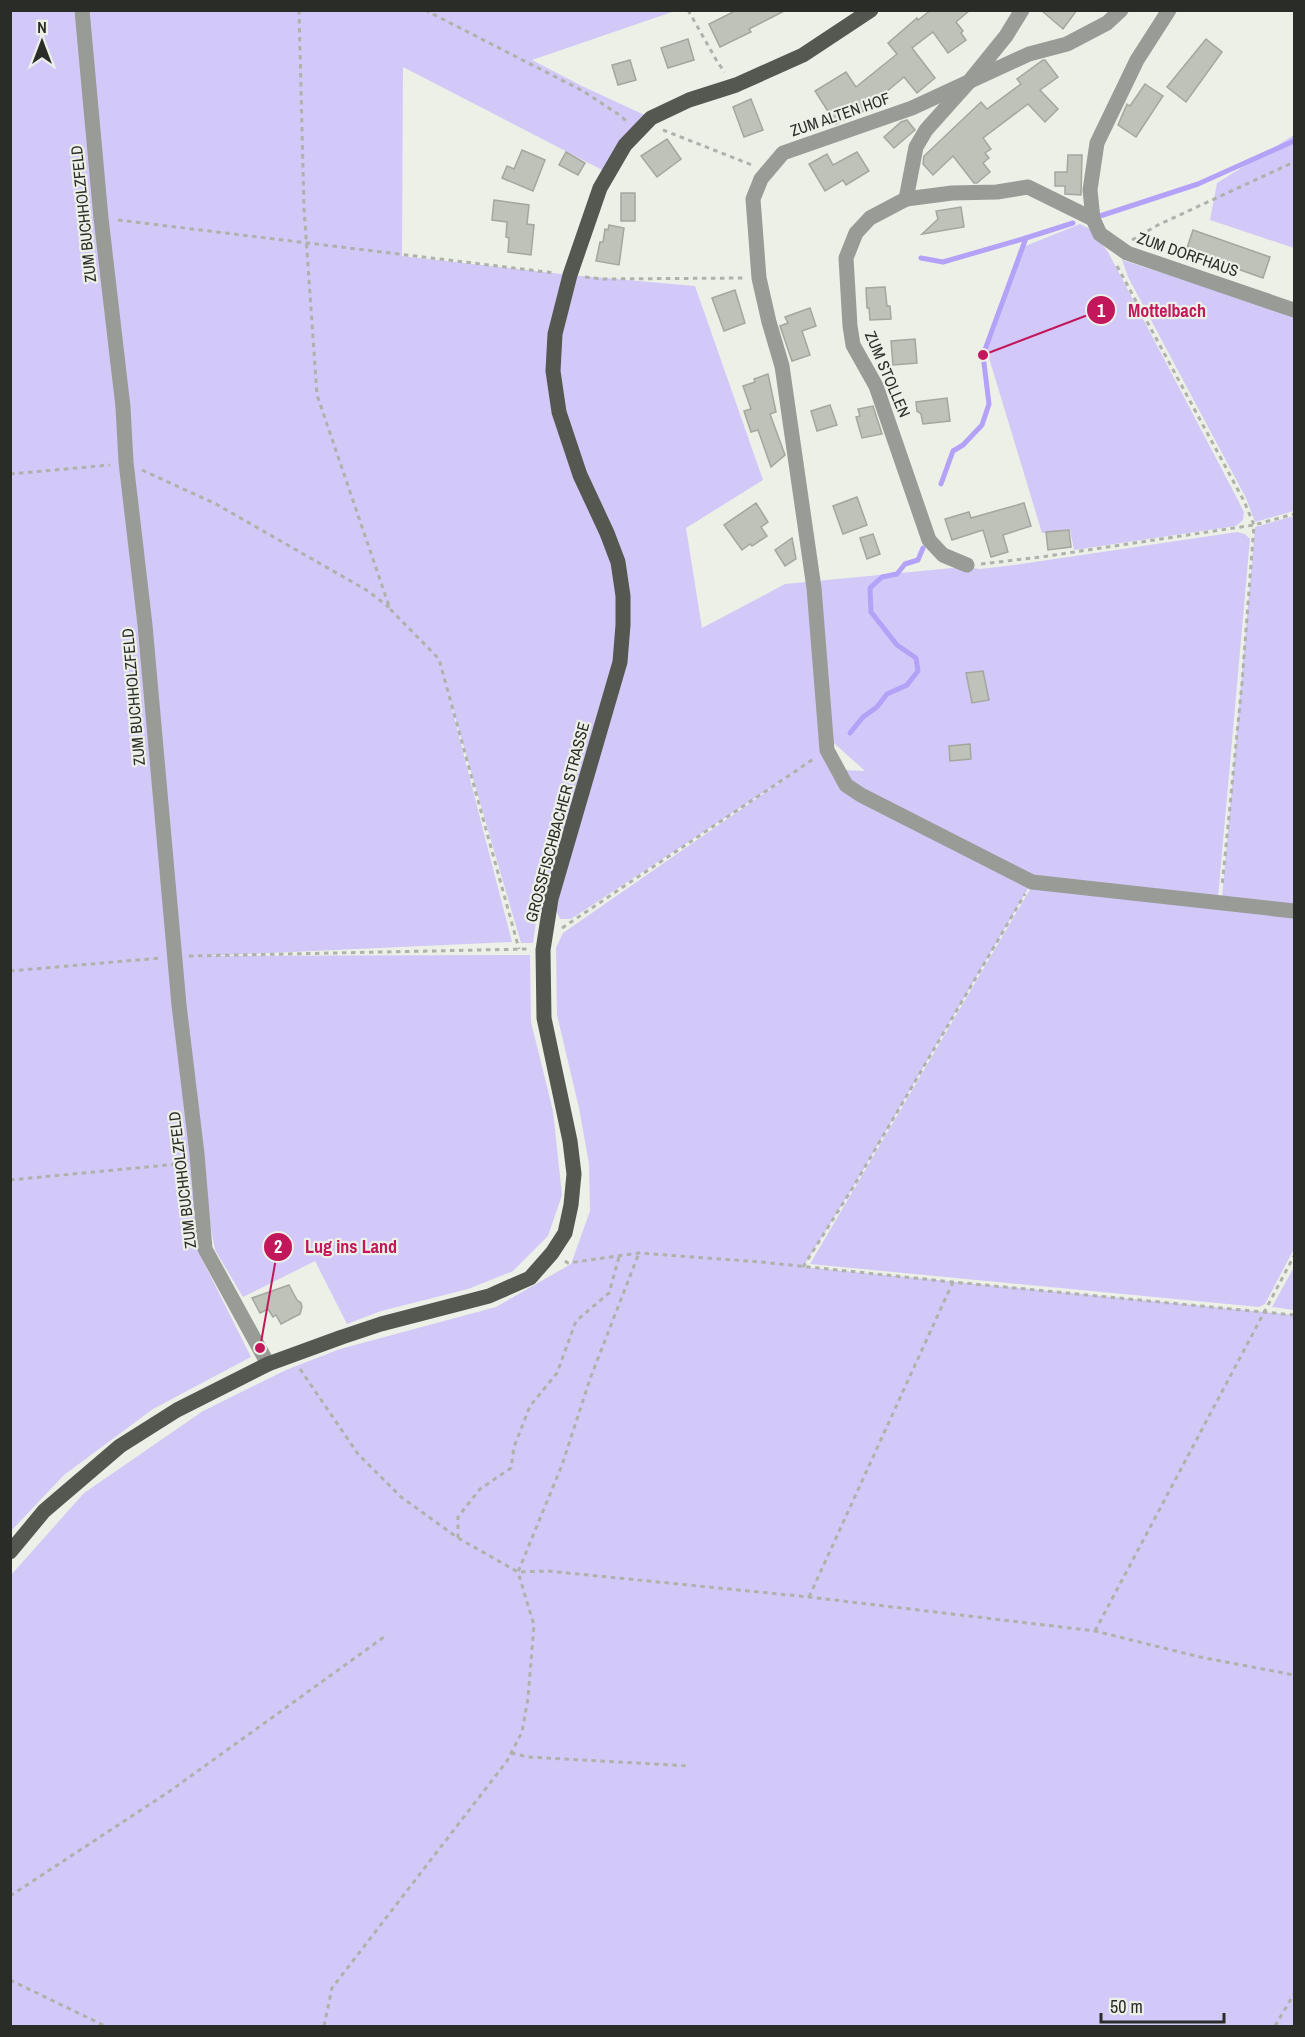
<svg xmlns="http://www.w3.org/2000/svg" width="1305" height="2037" font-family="'Archivo Narrow',sans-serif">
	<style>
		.green { fill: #d2c9f8 }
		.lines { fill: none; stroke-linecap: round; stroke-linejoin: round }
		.stream { stroke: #b4a1f8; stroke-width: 5 }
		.building { fill: #bec2b9; stroke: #a3a79e; stroke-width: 1.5 }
		.path { stroke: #aeb2aa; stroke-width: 3; stroke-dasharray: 4.5 4.5; stroke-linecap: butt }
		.minor { stroke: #999b97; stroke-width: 15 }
		.major { stroke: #555851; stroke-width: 15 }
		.labels { text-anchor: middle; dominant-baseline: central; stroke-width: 4.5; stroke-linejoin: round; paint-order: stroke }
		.street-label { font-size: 16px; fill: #2a2c28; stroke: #ecf0e7 }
		.leader { fill: none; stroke: #c2185b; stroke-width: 2 }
		.callout-dot { fill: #c2185b; stroke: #ecf0e7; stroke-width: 2 }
		.mark-label { font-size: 18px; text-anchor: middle; font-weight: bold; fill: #fff }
		.callout-label { font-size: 18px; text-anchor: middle; font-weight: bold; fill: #c2185b; stroke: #ecf0e7; stroke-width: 4.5; stroke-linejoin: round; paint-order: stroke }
	</style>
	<rect width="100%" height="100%" fill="#ecf0e7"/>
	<!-- green -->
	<g class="green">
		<path d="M11 11H675L532 60 582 86 651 118 608 173 403 67 402 256 570 275 695 286 763 480 686 528 702 628 785 584 963 567 980 569 1014 565 1237 532 1245 534 1250 539 1218 898 1032 877 852 783 843 770 865 771 825 735 846 785 1032 882 852 1189 803 1267 1294 1315V2026H11V1575L84 1493 203 1411 286 1370 340 1349 496 1307 571 1264 590 1211 589 1164 579 1108 557 1015 556 948 563 933 798 770 571 919H560L551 900 537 914 533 943H521L446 686 512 942 202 956 530 955 531 1022 553 1111 562 1195 548 1236 513 1271 468 1289 381 1311 347 1324 315 1261 243 1297 215 1250 197 1154 181 1026 198 1251 251 1357 153 1409 64 1475 11 1531Z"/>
		<path d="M1294 135V248L1210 220 1217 183Z"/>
		<path d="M1080 224 1090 229 1108 252 1240 504 1244 512 1243 520 1236 526 1074 550 1070 530 1042 533 986 348 1023 247Z"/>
		<path d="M1122 260 1294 315V511L1255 522 1246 498 1128 277Z"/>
		<path d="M1294 516V905L1222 898 1255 527Z"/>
		<path d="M1032 886 1294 911V1249L1265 1304 1259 1307 810 1264Z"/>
		<path d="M1294 1267V1310L1272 1307Z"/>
	</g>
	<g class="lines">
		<!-- stream -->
		<g class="stream">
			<path d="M1100 216 1198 184 1294 141"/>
			<path d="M921 258 943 262 1026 238"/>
			<path d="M941 484 953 451 963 445 982 425 989 404 983 355 1026 238 1073 223"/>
			<path d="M850 733 863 717 877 707 887 694 907 685 918 671 916 658 897 645 871 612 870 588 882 577 897 574 905 564 918 560 923 548"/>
		</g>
	</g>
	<!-- building -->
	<g class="building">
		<path d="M737 10H786L749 29 751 32 720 47 709 24Z"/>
		<path d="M931 10H970L956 22 963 31 961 33 966 40 948 53 933 32 912 48 935 78 917 93 904 77 861 113 860 111 836 124 815 91 846 72 856 87 897 54 888 43 917 18 918 20Z"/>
		<path d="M1041 10H1077L1063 29Z"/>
		<path d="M688 39 694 60 668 68 661 48Z"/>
		<path d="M1206 39 1222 52 1186 102 1167 87Z"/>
		<path d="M630 60 636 80 618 85 612 65Z"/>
		<path d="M1043 60H1045L1058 77 1040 90 1058 109 1045 122 1028 104 983 138 991 149 985 153 989 158 983 163 990 172 977 183H974L953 156 933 175 923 164 924 156 981 102 987 109 1021 84 1017 79Z"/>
		<path d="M1145 84 1163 96 1136 137 1118 125 1127 104 1130 106Z"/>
		<path d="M751 99 763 130 744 137 733 107Z"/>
		<path d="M907 120 915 130 894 148 884 137 901 122Z"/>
		<path d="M667 139 681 159 657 177 641 156Z"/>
		<path d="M522 150 545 160 533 191 502 178 507 166 514 169Z"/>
		<path d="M566 152 585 163 578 175 559 165Z"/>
		<path d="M857 152 869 171 846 185 843 180 825 191 809 164 827 154 833 165Z"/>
		<path d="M1068 155H1082L1081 195 1065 194V186H1055V172H1067Z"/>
		<rect x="621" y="193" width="14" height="28"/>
		<path d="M494 200 529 205 527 224 534 225 531 255 508 252 509 238 506 237 507 222 492 220Z"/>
		<path d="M961 207 964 227 922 234 938 219 936 211Z"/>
		<path d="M609 225 624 228 619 265 596 261 600 242H603L605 229 608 230Z"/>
		<path d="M1193 230 1270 257 1263 278 1218 262 1217 265 1185 254Z"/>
		<path d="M885 287 887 306H890L891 319 870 320 869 308H867L866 288Z"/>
		<path d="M735 290 745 323 724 331 712 298Z"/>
		<path d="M810 308 816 326 802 331 810 355 792 361 780 326 788 323 785 317Z"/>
		<path d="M915 339 917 363 893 365 891 341Z"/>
		<path d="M768 374 776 412 770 414 785 455 771 467 758 430 751 432 744 411 751 409 743 386 755 382 754 379Z"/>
		<path d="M947 398 950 421 923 424 921 414 917 411 916 402Z"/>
		<path d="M830 405 837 425 817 431 811 411Z"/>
		<path d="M873 406 882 434 862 438 856 417 860 416 858 409Z"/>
		<path d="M857 497 867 525 843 534 833 506Z"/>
		<path d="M756 503 768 522 761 527 767 536 752 546 750 544 742 550 724 525Z"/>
		<path d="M1024 503 1031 526 1003 535 1008 552 991 557 983 530 952 540 945 519 969 512 971 518Z"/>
		<path d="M1069 530 1071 547 1048 550 1046 532Z"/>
		<path d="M873 534 880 554 867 559 860 538Z"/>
		<path d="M792 538 796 559 785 566 775 550Z"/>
		<path d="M983 671 989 700 972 703 966 673Z"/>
		<path d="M970 744 971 759 950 761 949 746Z"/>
		<path d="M289 1285 297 1300 301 1303 302 1307 300 1314 281 1324 276 1315 273 1317 268 1309 260 1313 252 1298Z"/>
	</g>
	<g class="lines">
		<!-- path -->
		<g class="path">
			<path d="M299 10 304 208 317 395 390 609 439 659 519 949"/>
			<path d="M425 10 583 91 621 116 627 122"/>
			<path d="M688 10 718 63 725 72"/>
			<path d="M663 130 752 165"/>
			<path d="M118 220 555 273"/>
			<path d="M1132 240 1158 225 1294 162"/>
			<path d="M1117 266 1244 501 1254 525 1242 683 1222 887"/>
			<path d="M585 277 603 279 743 278"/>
			<path d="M142 470 216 504 368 591 390 608"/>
			<path d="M10 474 110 465"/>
			<path d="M981 564 1041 557 1254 525 1294 514"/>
			<path d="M562 928 815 758"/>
			<path d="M189 956 527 949"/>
			<path d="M10 971 161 958"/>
			<path d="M10 1180 178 1164 182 1162"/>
			<path d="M565 1261 568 1263 639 1253 761 1262 953 1282 1294 1315"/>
			<path d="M803 1267 852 1189 1025 894"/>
			<path d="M300 1369 358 1454 401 1497 458 1538 518 1572 548 1571 809 1597 1095 1631 1200 1657 1294 1675"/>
			<path d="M458 1538V1517L480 1489 511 1468 514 1447 530 1406 557 1373 576 1321 609 1293 619 1257"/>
			<path d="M809 1597 953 1282"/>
			<path d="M1095 1631 1294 1256"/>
			<path d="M511 1753 528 1757 688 1766"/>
			<path d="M10 1896 170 1791 384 1637"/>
			<path d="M10 1980 105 2026"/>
			<path d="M324 2026 332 1988 507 1761 522 1732 528 1698 534 1625 518 1572 562 1465 590 1379 639 1253"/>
			<path d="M1275 2026 1294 1994"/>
		</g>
		<!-- minor -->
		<g class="minor">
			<path d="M82 10 101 218 123 407 126 462 145 625 179 1005 197 1154 205 1249 268 1364"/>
			<path d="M1022 10 1006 36 968 83 926 130 916 147 906 199 952 193 997 192 1028 187 1093 219"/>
			<path d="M1121 10 1107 23 1067 44 1029 54 912 108 783 153 761 179 753 199 759 278 769 322 782 366 814 588 827 750 846 785 861 795 1032 882 1294 911"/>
			<path d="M1169 10 1137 60 1097 143 1090 190 1093 219 1100 234 1127 253 1294 310"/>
			<path d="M906 199 870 218 856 233 846 258 850 326 853 345 876 386 929 540 943 555 967 565"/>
		</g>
		<!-- major -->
		<path class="major" d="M10 1552 44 1511 120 1446 177 1410 268 1364 342 1337 381 1324 489 1296 530 1278 552 1253 565 1233 571 1205 574 1174 570 1141 544 1018 543 950 551 899 620 662 623 625V596L618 562 607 533 580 475 559 412 553 371 555 334 570 275 600 188 625 145 651 118 689 100 736 85 803 55 871 10"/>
	</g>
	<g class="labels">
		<!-- street labels -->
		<g class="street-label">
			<text transform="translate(840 114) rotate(-19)">ZUM ALTEN HOF</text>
			<text transform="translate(83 214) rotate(-96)">ZUM BUCHHOLZFELD</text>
			<text transform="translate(1188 254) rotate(19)">ZUM DORFHAUS</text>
			<text transform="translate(888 374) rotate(67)">ZUM STOLLEN</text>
			<text transform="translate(133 697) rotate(-95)">ZUM BUCHHOLZFELD</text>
			<text transform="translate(557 822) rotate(-75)">GROSSFISCHBACHER STRASSE</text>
			<text transform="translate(182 1180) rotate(-97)">ZUM BUCHHOLZFELD</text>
		</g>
	</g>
	<!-- callouts -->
	<path class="leader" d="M983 355L1101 310M260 1348L278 1247"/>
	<g class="callout-dot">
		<circle cx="983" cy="355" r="6"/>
		<circle cx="260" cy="1348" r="6"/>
		<circle cx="1101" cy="310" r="15"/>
		<circle cx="278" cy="1247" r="15"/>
	</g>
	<g class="mark-label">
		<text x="1101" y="317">1</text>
		<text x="278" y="1253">2</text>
	</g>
	<g class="callout-label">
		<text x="1167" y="317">Mottelbach</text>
		<text x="351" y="1253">Lug ins Land</text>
	</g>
	<!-- border -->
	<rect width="1305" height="2037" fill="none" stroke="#2a2c28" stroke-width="24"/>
	<!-- north arrow -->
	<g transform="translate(42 42)" stroke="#ecf0e7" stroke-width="4.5" paint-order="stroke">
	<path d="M0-4.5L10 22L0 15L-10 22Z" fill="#2a2c28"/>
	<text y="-9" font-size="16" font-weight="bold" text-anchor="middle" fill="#2a2c28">N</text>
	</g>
	<!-- scale -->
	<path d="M1101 2013v9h123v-9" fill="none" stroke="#2a2c28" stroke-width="3"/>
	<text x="1110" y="2013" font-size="18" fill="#2a2c28" stroke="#ecf0e7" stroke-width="4.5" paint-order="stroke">50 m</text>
</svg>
